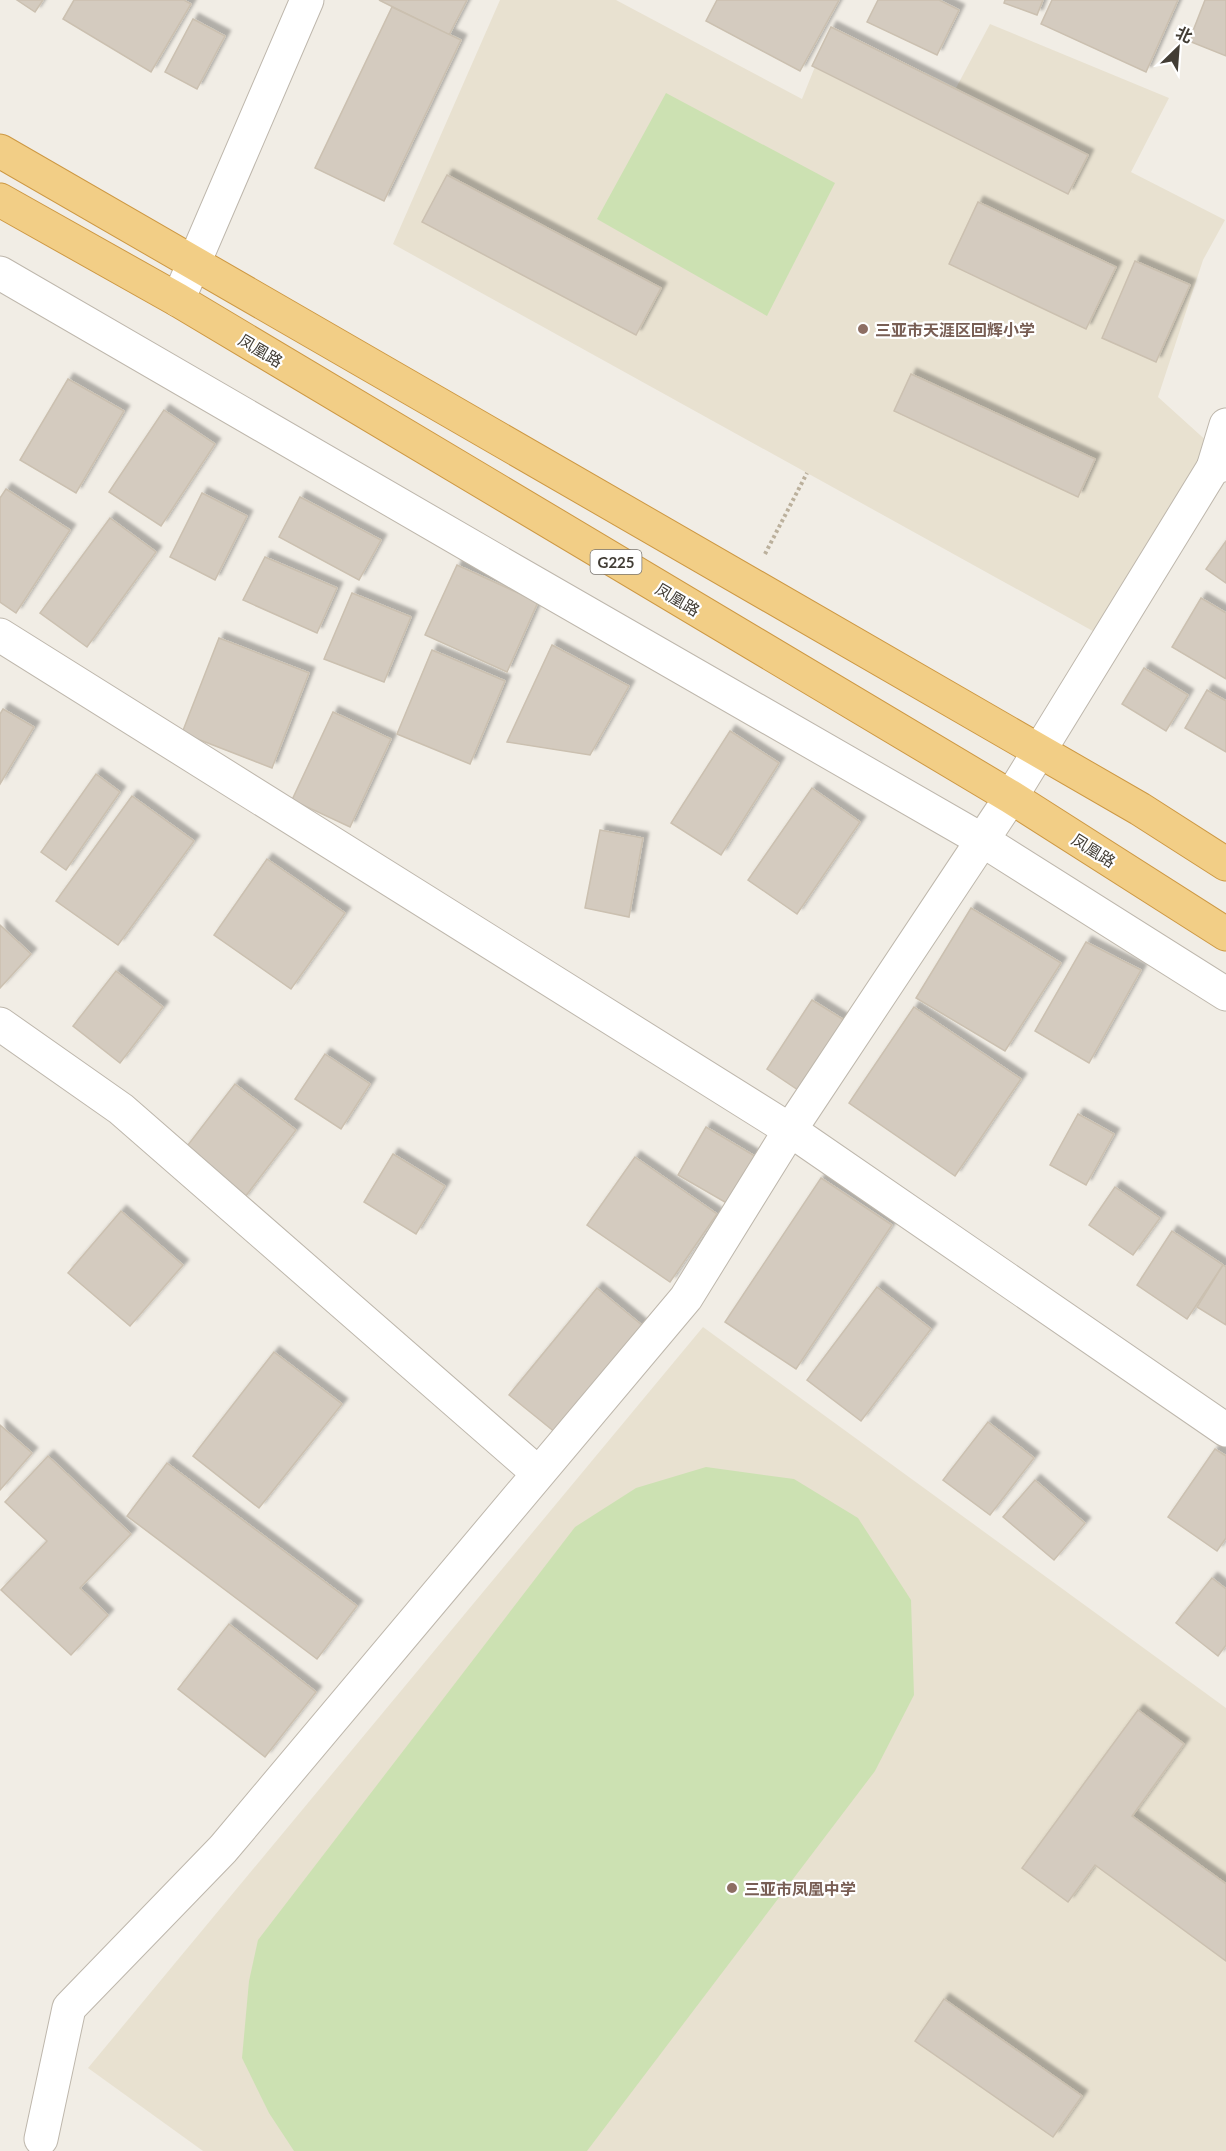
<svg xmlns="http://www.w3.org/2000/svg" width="1226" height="2151" font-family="Lato,'Noto Sans SC',sans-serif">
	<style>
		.education { fill: #e8e1d0 }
		.green { fill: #cce1b2 }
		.building { fill: #d4cbbf; stroke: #cbc0b0; stroke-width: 1.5; filter: url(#shadow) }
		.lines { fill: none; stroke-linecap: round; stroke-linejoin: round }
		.minor-casing { stroke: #beb7ac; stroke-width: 35 }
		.trunk-casing { stroke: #cd9843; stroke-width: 35 }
		.path { stroke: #bbb09c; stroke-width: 4; stroke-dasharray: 3 3; stroke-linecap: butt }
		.minor { stroke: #fff; stroke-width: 33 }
		.trunk { stroke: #f2ce86; stroke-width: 33 }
		.education-dot { fill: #8d6e63; stroke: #fff; stroke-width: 2 }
		.labels { text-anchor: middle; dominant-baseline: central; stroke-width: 4.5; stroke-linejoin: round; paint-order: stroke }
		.shield { fill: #fff; stroke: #7b7772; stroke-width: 1.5 }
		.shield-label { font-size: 15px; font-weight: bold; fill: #423d35 }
		.education-label { font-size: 16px; font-weight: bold; fill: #785e54; stroke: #fff; text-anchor: start }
		.street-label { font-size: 16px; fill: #423d35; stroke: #fff }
	</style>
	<defs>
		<filter id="shadow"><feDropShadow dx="5.5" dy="-5.5" stdDeviation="1.5" flood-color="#0004"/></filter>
	</defs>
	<rect width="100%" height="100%" fill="#f1ede5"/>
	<!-- education -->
	<g class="education">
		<path d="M500 0H616L802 99 831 27 956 88 990 24 1169 98 1131 172 1225 220 1203 260 1158 397 1210 444 1100 635 393 244Z"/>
		<path d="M703 1327 1226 1708V2151H203L88 2068Z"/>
	</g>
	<!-- green -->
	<g class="green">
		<path d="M666 93 835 183 767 316 597 219Z"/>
		<path d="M706 1467 794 1479 858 1518 911 1600 914 1695 875 1771 587 2151H294L269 2113 242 2058 249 1981 258 1940 575 1527 636 1488Z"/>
	</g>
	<!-- building -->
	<g class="building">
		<path d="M17 0H43L35 12Z"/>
		<path d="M74 0H184L191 4 151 72 63 19Z"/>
		<path d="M379 0H467L449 35Z"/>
		<path d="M717 0H839L800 71 706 21Z"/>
		<path d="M878 0H939L959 10 937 55 867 22Z"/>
		<path d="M1005 0H1043L1037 15 1004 3Z"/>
		<path d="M1052 0H1178L1146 72 1041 24Z"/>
		<path d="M1205 0H1226V56L1189 41Z"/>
		<path d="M392 7 461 40 384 201 315 168Z"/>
		<path d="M193 19 225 36 197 89 165 72Z"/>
		<path d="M831 27 1088 155 1068 194 812 66Z"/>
		<path d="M447 175 661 288 636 335 422 222Z"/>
		<path d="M978 202 1116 267 1086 329 949 264Z"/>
		<path d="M1135 261 1190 285 1156 362 1102 338Z"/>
		<path d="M911 374 1095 459 1078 497 894 411Z"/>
		<path d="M68 379 124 411 76 493 20 460Z"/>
		<path d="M164 410 215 444 161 526 109 492Z"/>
		<path d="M6 489 70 530 16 613 0 602V498Z"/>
		<path d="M202 493 247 516 215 580 170 557Z"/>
		<path d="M300 497 381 540 359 580 279 537Z"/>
		<path d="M110 518 156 552 87 647 40 613Z"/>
		<path d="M1226 541V583L1206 569Z"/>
		<path d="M265 557 337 588 317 633 243 600Z"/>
		<path d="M457 565 538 602 507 672 425 635Z"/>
		<path d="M352 593 411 617 384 682 324 659Z"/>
		<path d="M1201 598 1226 613V679L1172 647Z"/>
		<path d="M219 638 309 673 272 768 182 733Z"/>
		<path d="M552 645 629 686 590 755 507 742Z"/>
		<path d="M432 650 505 681 470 764 397 734Z"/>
		<path d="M1144 668 1188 695 1166 731 1122 704Z"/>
		<path d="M1207 690 1226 701V752L1185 728Z"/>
		<path d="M3 709 34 727 0 784V714Z"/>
		<path d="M333 712 391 739 350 827 292 800Z"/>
		<path d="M730 731 779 763 721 855 671 823Z"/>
		<path d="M96 774 120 792 66 870 41 852Z"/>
		<path d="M812 788 860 822 797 914 748 880Z"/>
		<path d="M132 796 194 841 118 945 56 901Z"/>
		<path d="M600 830 643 838 629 917 585 908Z"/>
		<path d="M267 859 345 913 291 989 214 935Z"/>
		<path d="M971 908 1061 963 1005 1051 916 998Z"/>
		<path d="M0 925 31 954 0 988Z"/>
		<path d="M1086 942 1141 970 1089 1063 1035 1031Z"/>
		<path d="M116 971 163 1007 120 1063 73 1026Z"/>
		<path d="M812 1000 844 1020 798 1090 767 1069Z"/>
		<path d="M914 1007 1021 1079 955 1176 849 1103Z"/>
		<path d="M325 1054 370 1084 341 1129 295 1099Z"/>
		<path d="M235 1084 296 1130 242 1201 181 1154Z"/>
		<path d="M1078 1114 1114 1134 1086 1185 1050 1165Z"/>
		<path d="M706 1127 758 1158 730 1205 678 1175Z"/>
		<path d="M393 1154 445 1186 416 1234 364 1202Z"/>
		<path d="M635 1157 717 1214 670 1282 587 1225Z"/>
		<path d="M821 1178 892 1225 796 1369 725 1322Z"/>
		<path d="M1115 1187 1160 1218 1133 1255 1089 1225Z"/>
		<path d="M121 1211 183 1265 130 1326 68 1273Z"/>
		<path d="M1172 1231 1223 1265 1187 1319 1137 1285Z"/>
		<path d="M1223 1265 1226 1267V1325L1197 1307Z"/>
		<path d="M877 1287 931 1329 861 1421 807 1380Z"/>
		<path d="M597 1288 643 1326 556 1433 509 1395Z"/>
		<path d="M274 1352 342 1404 259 1508 193 1456Z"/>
		<path d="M988 1422 1034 1458 990 1515 943 1480Z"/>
		<path d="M0 1425 32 1453 0 1490Z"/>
		<path d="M1215 1449 1226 1456V1538L1217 1551 1168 1517Z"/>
		<path d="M48 1456 131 1534 80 1588 108 1615 71 1655 1 1590 47 1541 5 1502Z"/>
		<path d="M167 1463 357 1606 317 1659 127 1516Z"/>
		<path d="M1035 1480 1085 1523 1054 1560 1003 1517Z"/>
		<path d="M1212 1578 1226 1589V1645L1218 1656 1176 1623Z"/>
		<path d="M229 1624 316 1692 265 1757 178 1689Z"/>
		<path d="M1138 1710 1184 1744 1132 1816 1226 1884V1961L1095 1865 1068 1902 1022 1868Z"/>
		<path d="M944 1999 1082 2096 1053 2137 915 2041Z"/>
	</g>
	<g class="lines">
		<defs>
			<g id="minor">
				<path d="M0 273 514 571 982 840 1226 994"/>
				<path d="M178 300 307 0"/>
				<path d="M1213 468 1226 425"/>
				<path d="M0 635 790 1130 1226 1430"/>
				<path d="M0 1024 121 1109 538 1473"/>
				<path d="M41 2139 69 2008 223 1849 686 1298 790 1130 1011 797 1213 468 1226 464"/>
			</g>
			<g id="trunk">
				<path d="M0 151 1140 809 1226 864"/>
				<path d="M0 200 178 300 1011 797 1226 934"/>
			</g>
		</defs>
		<!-- minor casing -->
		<use href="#minor" class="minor-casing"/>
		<!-- trunk casing -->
		<use href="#trunk" class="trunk-casing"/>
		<!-- path -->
		<path class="path" d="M765 554 807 473"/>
		<!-- minor -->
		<use href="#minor" class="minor"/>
		<!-- trunk -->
		<use href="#trunk" class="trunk"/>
	</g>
	<!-- markers -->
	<g class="education-dot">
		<circle cx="863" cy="329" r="6"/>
		<circle cx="732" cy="1888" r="6"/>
	</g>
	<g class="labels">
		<!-- shield labels -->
		<rect class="shield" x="590.5" y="550" width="51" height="24" rx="4.5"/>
		<g class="shield-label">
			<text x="616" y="562">G225</text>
		</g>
		<!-- education labels -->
		<g class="education-label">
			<text x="875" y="329">三亚市天涯区回辉小学</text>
			<text x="744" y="1888">三亚市凤凰中学</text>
		</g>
		<!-- street labels -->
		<g class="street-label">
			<text transform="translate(261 350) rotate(31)">凤凰路</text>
			<text transform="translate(678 599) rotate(31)">凤凰路</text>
			<text transform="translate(1094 850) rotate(32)">凤凰路</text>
		</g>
	</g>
	<!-- north arrow -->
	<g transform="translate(1178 48) rotate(25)" stroke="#ffffff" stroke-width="4.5" paint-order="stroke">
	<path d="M0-4.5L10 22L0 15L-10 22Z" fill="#423d35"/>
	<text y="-9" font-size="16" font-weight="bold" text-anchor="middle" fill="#423d35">北</text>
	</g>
</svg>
